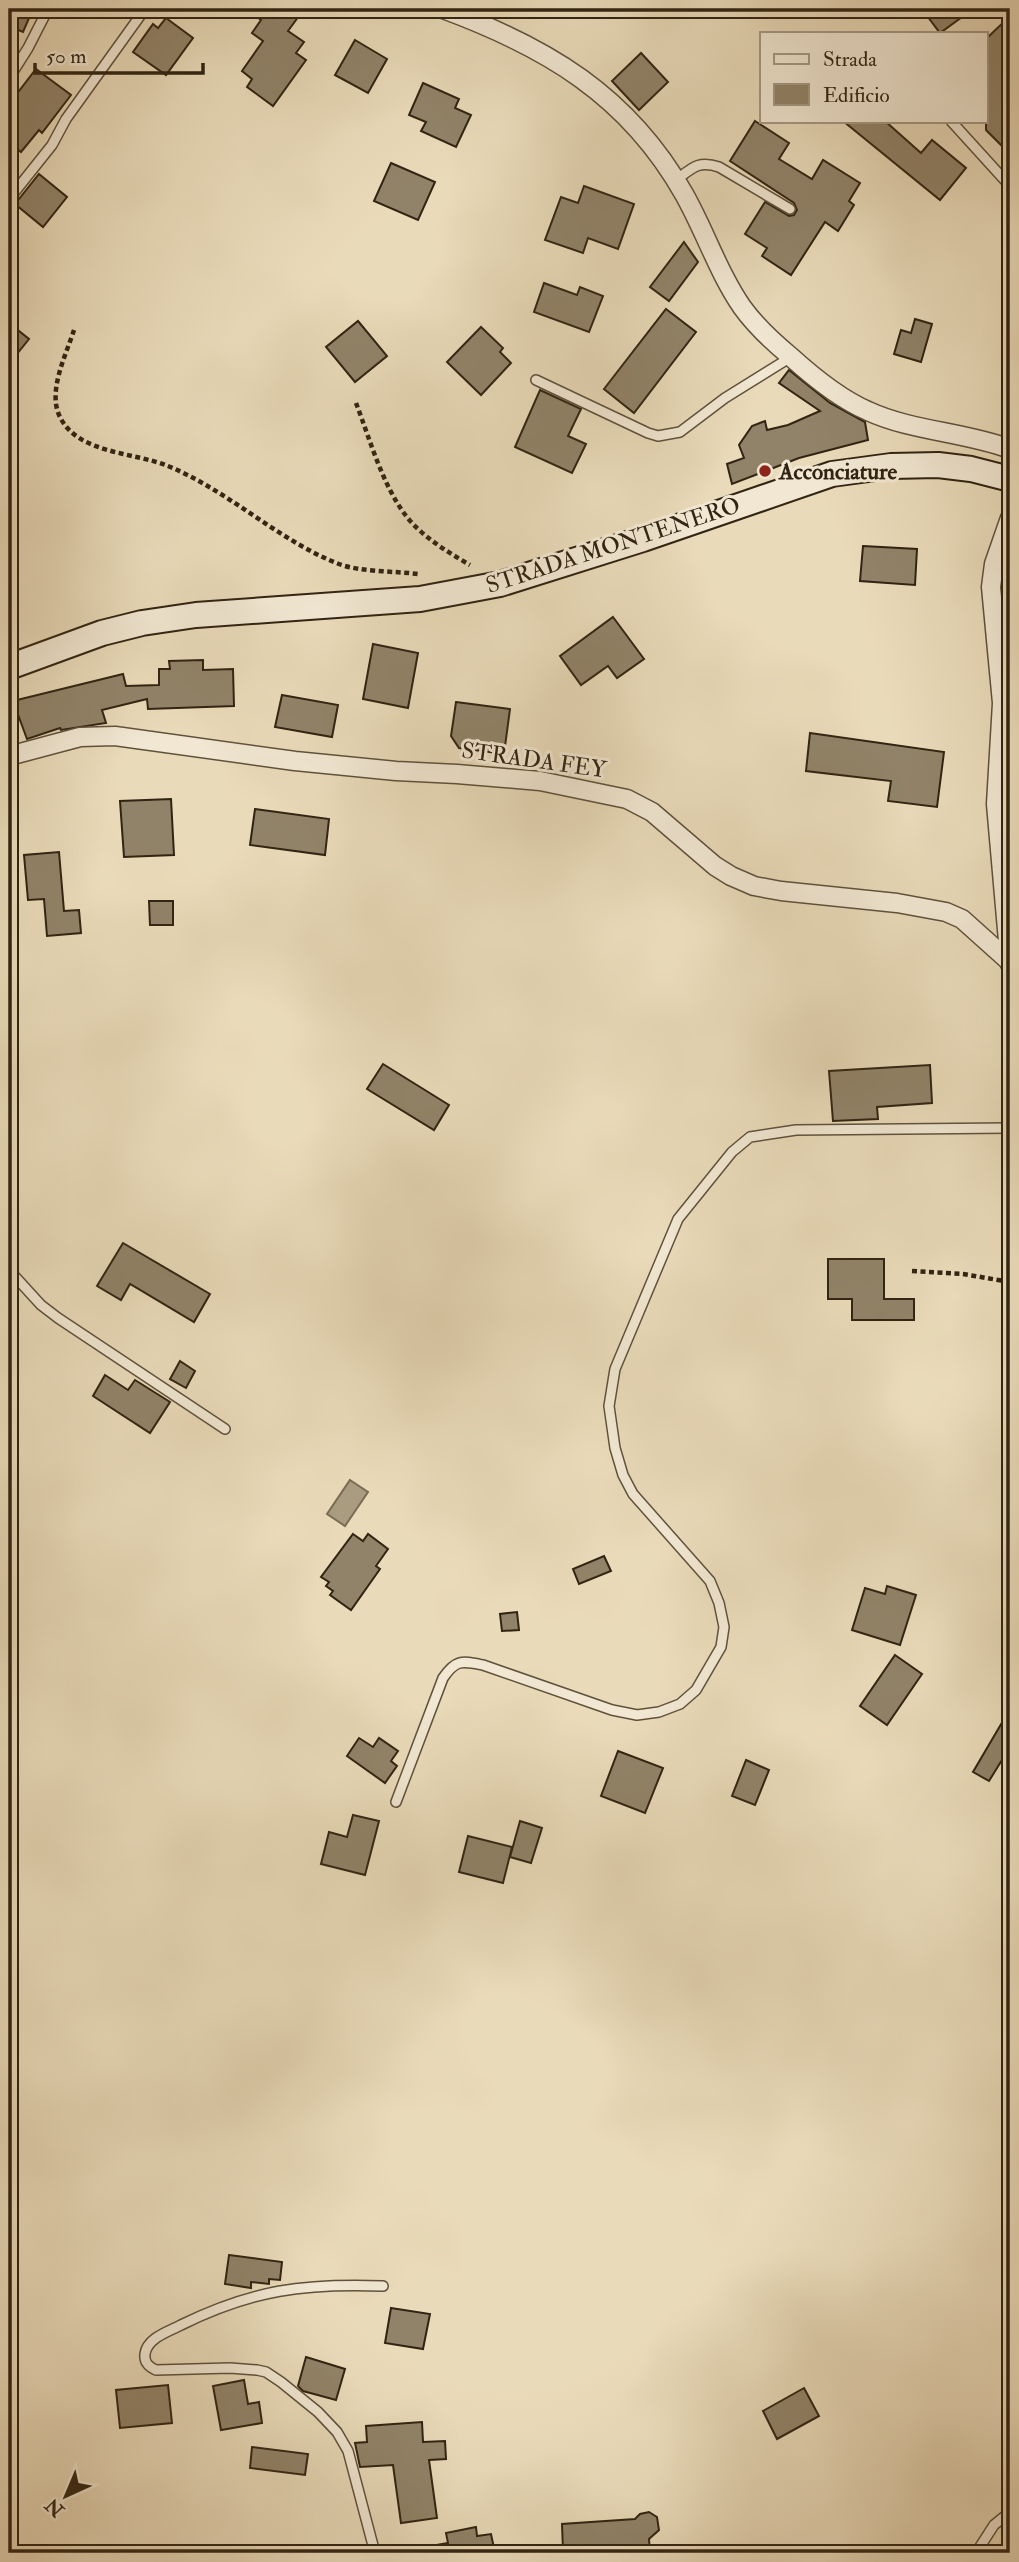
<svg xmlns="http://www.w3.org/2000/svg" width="1019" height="2562" font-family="'IM FELL Double Pica',serif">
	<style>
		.water { fill: #aa9c80; stroke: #7a6c54; stroke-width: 2 }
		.building { fill: #918369; stroke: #312412; stroke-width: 2 }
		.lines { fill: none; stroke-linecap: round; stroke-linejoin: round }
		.service-casing { stroke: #5f523c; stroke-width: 12 }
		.minor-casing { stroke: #5f523c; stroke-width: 21 }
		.secondary-casing { stroke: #312412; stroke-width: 28 }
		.path { stroke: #312412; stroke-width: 4.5; stroke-dasharray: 5 3.5; stroke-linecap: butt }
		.service { stroke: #f1e7d2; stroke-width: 9 }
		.minor { stroke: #f1e7d2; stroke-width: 18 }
		.secondary { stroke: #f1e7d2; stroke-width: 24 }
		.poi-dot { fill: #8f2418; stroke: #f1e7d2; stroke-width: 2.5 }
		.labels { text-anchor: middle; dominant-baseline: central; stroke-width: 6; stroke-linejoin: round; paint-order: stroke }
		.poi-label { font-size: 23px; font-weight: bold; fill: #312412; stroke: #f1e7d2; text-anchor: start }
		.street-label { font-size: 23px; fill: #312412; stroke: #f1e7d2 }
	</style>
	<rect width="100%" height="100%" fill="#e9dab9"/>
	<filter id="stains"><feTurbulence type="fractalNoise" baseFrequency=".00286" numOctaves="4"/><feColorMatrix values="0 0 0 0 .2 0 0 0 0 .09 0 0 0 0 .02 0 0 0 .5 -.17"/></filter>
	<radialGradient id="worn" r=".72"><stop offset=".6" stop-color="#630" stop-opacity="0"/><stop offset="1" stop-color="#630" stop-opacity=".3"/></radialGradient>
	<!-- water -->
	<path class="water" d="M350 1480 368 1492 345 1526 327 1514Z"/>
	<!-- building -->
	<g class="building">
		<path d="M9 9H33L23 32 9 26Z"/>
		<path d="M246 9H304L288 31 304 42 296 53 306 60 273 106 247 87 252 79 242 71 263 41 252 33 261 20Z"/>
		<path d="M922 9H973L940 33Z"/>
		<path d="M1010 16V154L986 130V39Z"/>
		<path d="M166 18 193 38 166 75 133 52 153 24 158 28Z"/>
		<path d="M355 40 387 59 368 93 335 75Z"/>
		<path d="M641 53 668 82 639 110 612 81Z"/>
		<path d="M36 69 71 95 42 133 39 130 21 152 9 142V104Z"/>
		<path d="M423 83 459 99 455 108 471 115 456 147 421 131 426 122 409 115Z"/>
		<path d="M755 121 789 143 779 159 812 179 823 160 860 183 849 201 854 205 838 231 825 222 791 275 762 256 767 248 745 234 765 202 789 216 794 215 797 210 794 203 730 161Z"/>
		<path d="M843 121H885L921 153 932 140 966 168 940 200Z"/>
		<path d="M391 163 435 182 418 220 374 201Z"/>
		<path d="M39 174 67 197 43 227 15 204Z"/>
		<path d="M584 186 634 204 618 249 588 238 583 253 545 240 561 197 578 203Z"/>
		<path d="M684 242 698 262 669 301 650 287Z"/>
		<path d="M544 283 577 295 580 287 603 296 589 332 534 312Z"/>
		<path d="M666 309 696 332 634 413 604 389Z"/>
		<path d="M915 319 932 324 921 362 894 354 901 330 911 333Z"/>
		<path d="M358 321 387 356 355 382 326 347Z"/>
		<path d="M9 323 29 339 9 364Z"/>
		<path d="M481 327 503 348 500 352 511 363 481 395 447 362Z"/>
		<path d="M789 370 830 403 865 422 868 440 799 458 732 484 727 464 744 458 739 445 752 426 765 421 767 430 788 425 820 411 779 383Z"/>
		<path d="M540 390 581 409 568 436 586 444 572 473 515 447Z"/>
		<path d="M863 546 917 549 915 585 860 581Z"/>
		<path d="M613 617 644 659 617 678 608 666 581 685 560 656Z"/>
		<path d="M373 644 418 653 408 708 363 699Z"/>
		<path d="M203 660V670L233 669 234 706 148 709 147 699 102 710 106 723 61 730 60 728 27 739 13 701 123 674 126 686 159 685V669H170L169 661Z"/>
		<path d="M282 695 338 705 332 737 275 727Z"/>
		<path d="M456 702 510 709 504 754 459 748 451 736Z"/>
		<path d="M810 733 944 752 937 807 888 801 891 781 806 771Z"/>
		<path d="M171 799 174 855 124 857 120 801Z"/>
		<path d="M255 809 329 819 325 855 250 845Z"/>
		<path d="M59 852 64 911 79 910 81 933 47 936 44 899 28 900 24 855Z"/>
		<path d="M149 901H173V925H150Z"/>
		<path d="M383 1064 449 1105 434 1130 367 1089Z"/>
		<path d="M930 1065 932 1103 877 1107 878 1119 833 1121 829 1071Z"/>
		<path d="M123 1243 210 1294 194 1322 130 1284 121 1300 97 1286Z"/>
		<path d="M828 1259H884V1299H914V1320H852V1299H828Z"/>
		<path d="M180 1361 195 1371 186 1388 170 1379Z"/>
		<path d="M105 1375 128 1390 135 1380 170 1402 150 1433 93 1396Z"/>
		<path d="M353 1534 363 1541 368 1534 388 1549 376 1566 380 1569 351 1610 330 1595 333 1591 326 1586 329 1582 321 1577Z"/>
		<path d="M604 1556 611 1571 579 1584 573 1569Z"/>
		<path d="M887 1586 916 1595 900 1645 852 1630 865 1588 885 1594Z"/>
		<path d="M517 1612 519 1630 502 1631 500 1614Z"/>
		<path d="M895 1655 922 1674 887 1725 860 1706Z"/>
		<path d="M1010 1709V1747L989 1781 973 1772Z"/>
		<path d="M359 1738 373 1747 379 1738 398 1751 391 1761 397 1766 385 1783 347 1756Z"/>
		<path d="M618 1751 663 1768 645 1813 601 1796Z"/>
		<path d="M746 1760 769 1770 755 1805 732 1796Z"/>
		<path d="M353 1815 379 1821 365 1875 321 1864 329 1832 347 1837Z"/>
		<path d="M520 1821 542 1828 531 1863 510 1857Z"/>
		<path d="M468 1836 512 1847 503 1883 459 1872Z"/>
		<path d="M229 2255 282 2262 280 2280 269 2279V2284L251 2282V2288L225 2284Z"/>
		<path d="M391 2308 430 2314 423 2349 385 2343Z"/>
		<path d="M306 2357 345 2369 336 2400 303 2391 298 2386Z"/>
		<path d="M244 2380 248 2404 259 2402 262 2423 221 2430 213 2386Z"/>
		<path d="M168 2385 172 2423 120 2428 116 2390Z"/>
		<path d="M804 2388 819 2416 777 2439 763 2411Z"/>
		<path d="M422 2422 423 2442 445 2441 446 2459 429 2460 437 2518 401 2523 393 2465 360 2467 355 2443 367 2442 366 2426Z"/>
		<path d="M252 2447 308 2454 305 2475 250 2468Z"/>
		<path d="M649 2512 657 2517 659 2530 649 2539 650 2553H596L595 2549 563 2551 562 2524 635 2519 640 2514Z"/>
		<path d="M476 2527 477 2536 491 2534 495 2553H437L436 2545 448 2543 446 2533Z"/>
	</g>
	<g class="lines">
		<defs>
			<g id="service">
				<path d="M9 78 28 48 48 9"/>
				<path d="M951 121 1010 186"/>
				<path d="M675 181C692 168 698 160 719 167L790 209"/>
				<path d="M9 199 52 145 66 119 145 9"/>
				<path d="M536 380 648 433 658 436 680 432 725 398 791 357"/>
				<path d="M9 1270 41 1305 58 1318 225 1429"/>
				<path d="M396 1802 443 1678C456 1659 462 1661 483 1665L612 1710 637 1715 659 1712 680 1704 696 1690 721 1647 724 1627 719 1603 710 1581 633 1494 623 1475 615 1448 609 1406 615 1369 678 1219 732 1152 750 1137 796 1130 1010 1128"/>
				<path d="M375 2553 348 2451 337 2432 318 2412 281 2382 266 2372 257 2370 230 2368 156 2370C149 2367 144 2363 145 2354 147 2338 168 2332 181 2325 252 2290 304 2283 383 2286"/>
				<path d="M976 2553 994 2525 1010 2512"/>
			</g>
			<g id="minor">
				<path d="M443 9C546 47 628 95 684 194 705 231 718 272 742 307 755 325 773 342 790 356 812 376 840 399 868 411 911 431 965 432 1010 449"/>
				<path d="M1010 518 994 564 991 587 1002 703 996 804 1010 964"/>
				<path d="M9 756 80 737 115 736 295 761 396 771 457 774 540 781 627 799 652 812 715 866 731 876 754 886 781 891 897 903 946 912 962 919 1010 962"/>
			</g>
			<path id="secondary" d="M9 667 102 633 142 623 196 615 420 599 500 584 643 539 832 474 891 466 938 465 971 469 1010 479"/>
		</defs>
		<!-- service casing -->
		<use href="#service" class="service-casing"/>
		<!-- minor casing -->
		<use href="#minor" class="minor-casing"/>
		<!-- secondary casing -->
		<use href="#secondary" class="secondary-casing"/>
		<!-- path -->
		<g class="path">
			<path d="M74 330C66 355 47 392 60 417 78 454 134 452 168 466 229 491 279 541 339 564 360 572 394 571 418 574"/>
			<path d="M356 403C371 442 386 499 417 528 433 543 451 554 470 565"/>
			<path d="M912 1271 963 1274 1010 1282"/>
		</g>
		<!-- service -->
		<use href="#service" class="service"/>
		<!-- minor -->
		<use href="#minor" class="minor"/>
		<!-- secondary -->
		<use href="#secondary" class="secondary"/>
	</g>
	<!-- markers -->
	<circle class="poi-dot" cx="765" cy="471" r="7"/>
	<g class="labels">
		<!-- poi labels -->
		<g class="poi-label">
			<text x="779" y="471">Acconciature</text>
		</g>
		<!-- street labels -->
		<g class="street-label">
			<text transform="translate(613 545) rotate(-18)">STRADA MONTENERO</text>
			<text transform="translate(534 760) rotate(8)">STRADA FEY</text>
		</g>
	</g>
	<!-- margin -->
	<rect width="1019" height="2562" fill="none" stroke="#e9dab9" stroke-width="35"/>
	<rect x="10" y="10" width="998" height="2541" fill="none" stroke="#312412" stroke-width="3.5"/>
	<rect x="18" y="18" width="984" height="2527" fill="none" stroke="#312412" stroke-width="2"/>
	<!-- legend -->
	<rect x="760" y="32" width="228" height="91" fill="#f1e7d2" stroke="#a49985" stroke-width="2"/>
	<rect x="774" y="54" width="35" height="10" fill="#f1e7d2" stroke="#a49985" stroke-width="2"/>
	<text x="823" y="66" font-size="21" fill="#312412">Strada</text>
	<rect x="774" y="84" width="35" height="21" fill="#918369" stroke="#a49985" stroke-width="2"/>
	<text x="823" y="102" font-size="21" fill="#312412">Edificio</text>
	<!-- north arrow -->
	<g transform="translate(66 2496) rotate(224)" stroke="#f1e7d2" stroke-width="5" paint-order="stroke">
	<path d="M0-5L12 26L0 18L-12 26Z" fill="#312412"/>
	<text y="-10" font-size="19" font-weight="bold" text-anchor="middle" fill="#312412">N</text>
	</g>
	<!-- scale -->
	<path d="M35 63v10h168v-10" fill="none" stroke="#312412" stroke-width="3.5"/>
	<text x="46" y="63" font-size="21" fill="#312412" stroke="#f1e7d2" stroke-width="5" paint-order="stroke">50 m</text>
	<rect width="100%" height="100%" filter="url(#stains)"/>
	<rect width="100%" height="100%" fill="url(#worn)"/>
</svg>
